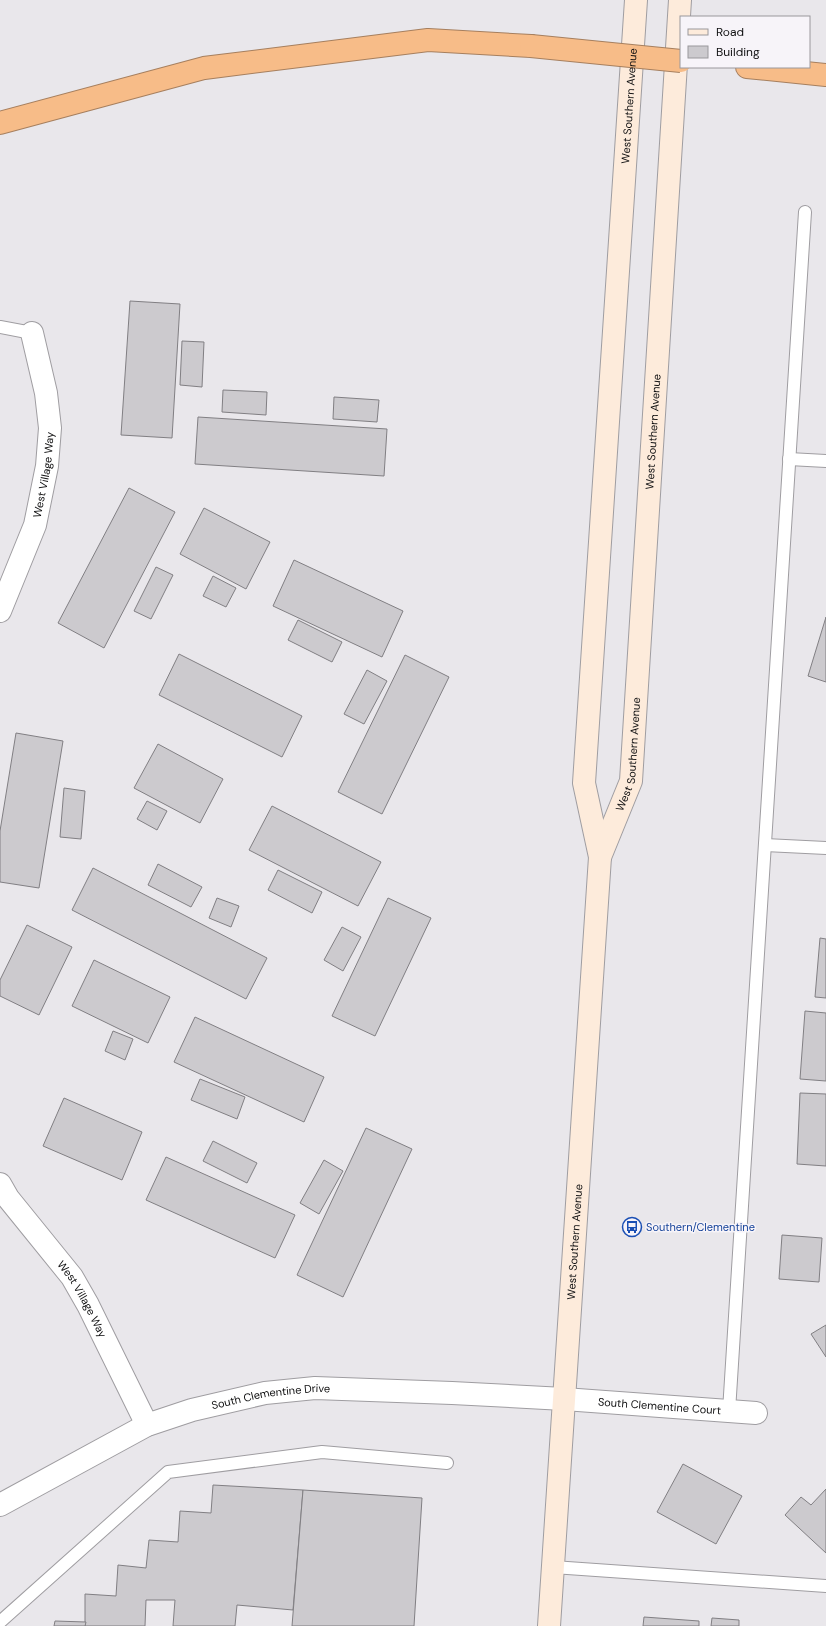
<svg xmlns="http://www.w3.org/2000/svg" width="826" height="1626" font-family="'DM Sans',sans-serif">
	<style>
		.building { fill: #cccace; stroke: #817f83 }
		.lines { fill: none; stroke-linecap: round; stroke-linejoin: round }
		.lane-casing { stroke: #9f9da1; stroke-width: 14 }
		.street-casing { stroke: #9f9da1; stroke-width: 24 }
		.secondary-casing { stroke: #9f9da1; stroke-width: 24 }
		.highway-casing { stroke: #a67f5e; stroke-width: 24 }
		.lane { stroke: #fff; stroke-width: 12 }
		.street { stroke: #fff; stroke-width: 22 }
		.secondary { stroke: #fdebdb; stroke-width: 22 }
		.highway { stroke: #f7bc88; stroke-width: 22 }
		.highway-bridge-casing { stroke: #a67f5e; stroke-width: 24; stroke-linecap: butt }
		.highway-bridge { stroke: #f7bc88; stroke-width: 22 }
		.labels { text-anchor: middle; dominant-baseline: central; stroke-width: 3; stroke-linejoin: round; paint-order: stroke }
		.street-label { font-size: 11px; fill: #0f0f10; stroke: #f7f4f9 }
		.transit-label { font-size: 11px; fill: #164399; stroke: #f7f4f9; text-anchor: start }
	</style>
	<rect width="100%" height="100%" fill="#e9e7eb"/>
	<!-- building -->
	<g class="building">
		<path d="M130 301 180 304 172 438 121 435Z"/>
		<path d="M182 341 204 342 202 387 180 385Z"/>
		<path d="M223 390 267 392 266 415 222 412Z"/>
		<path d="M334 397 379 400 377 422 333 419Z"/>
		<path d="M198 417 387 429 384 476 195 464Z"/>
		<path d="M129 488 175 512 104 648 58 623Z"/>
		<path d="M204 508 270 542 246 589 180 554Z"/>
		<path d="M294 560 403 611 382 657 273 606Z"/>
		<path d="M156 567 173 575 151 619 134 611Z"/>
		<path d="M213 576 236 588 226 607 203 596Z"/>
		<path d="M826 617V682L808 676Z"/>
		<path d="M298 620 342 642 332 662 288 640Z"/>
		<path d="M179 654 302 716 282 757 159 695Z"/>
		<path d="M405 655 449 677 382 814 338 792Z"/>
		<path d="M367 670 387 681 364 724 344 714Z"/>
		<path d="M16 733 63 741 39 888 0 882V831Z"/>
		<path d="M158 744 223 779 200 823 134 788Z"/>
		<path d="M64 788 85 791 81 839 60 837Z"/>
		<path d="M147 801 167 811 157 830 137 819Z"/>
		<path d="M272 806 381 862 358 906 249 850Z"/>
		<path d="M158 864 202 887 191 907 148 885Z"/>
		<path d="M93 868 267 958 246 999 72 910Z"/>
		<path d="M278 870 322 892 312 913 268 890Z"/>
		<path d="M217 898 239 906 231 927 209 918Z"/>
		<path d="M388 898 431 918 375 1036 332 1016Z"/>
		<path d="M27 925 72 947 39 1015 0 996V980Z"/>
		<path d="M342 927 361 937 343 971 324 960Z"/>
		<path d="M820 938 826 939V998L815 997Z"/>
		<path d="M94 960 170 997 148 1043 72 1006Z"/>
		<path d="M805 1011 826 1013V1081L800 1079Z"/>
		<path d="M195 1017 324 1077 304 1122 174 1062Z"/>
		<path d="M113 1031 133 1039 125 1060 105 1051Z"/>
		<path d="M200 1079 245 1097 237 1119 191 1100Z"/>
		<path d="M800 1093 826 1094V1166L797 1164Z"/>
		<path d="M64 1098 142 1132 122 1180 43 1146Z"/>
		<path d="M366 1128 412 1149 343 1297 297 1275Z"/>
		<path d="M213 1141 257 1163 247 1183 203 1161Z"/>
		<path d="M166 1157 295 1215 275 1258 146 1200Z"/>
		<path d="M324 1160 343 1171 319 1214 300 1203Z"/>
		<path d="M782 1235 822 1238 819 1282 779 1279Z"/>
		<path d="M826 1325V1357L811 1334Z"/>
		<path d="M683 1464 742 1496 716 1544 657 1512Z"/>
		<path d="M213 1485 303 1490 293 1610 237 1605 235 1626H173L175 1600H146L145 1626H85V1594L116 1596 118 1565 146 1568 149 1540 178 1542 180 1511 211 1513Z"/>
		<path d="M826 1489V1553L785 1515 801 1497 811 1505Z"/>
		<path d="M303 1490 422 1498 414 1626H292Z"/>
		<path d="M644 1617 699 1621V1626H643Z"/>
		<path d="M712 1618 739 1620V1626H711Z"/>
		<path d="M55 1621 86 1622 85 1626H54Z"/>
	</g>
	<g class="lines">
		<defs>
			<g id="lane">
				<path d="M0 327 32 333"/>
				<path d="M789 459 826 461"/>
				<path d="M765 845 826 848"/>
				<path d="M729 1411 805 212"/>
				<path d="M553 1567 826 1586"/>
				<path d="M0 1622 168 1472 322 1452 447 1463"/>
			</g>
			<g id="street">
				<path id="s1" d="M0 611 35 525 47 466 50 428 46 393 32 333"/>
				<path id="s2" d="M0 1184 8 1198 72 1277 88 1305 147 1425"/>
				<path id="s3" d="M0 1505 147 1425 192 1410 265 1393 315 1388 452 1393 564 1399 756 1413"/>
			</g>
			<g id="secondary">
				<path id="s4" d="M600 857 631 781 680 0"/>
				<path id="s5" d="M549 1626 600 857 584 783 636 0"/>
			</g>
			<g id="highway">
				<path d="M747 67 826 75"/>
				<path d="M0 123 204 68 428 40 531 46"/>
			</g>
		</defs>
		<!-- lane casing -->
		<use href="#lane" class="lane-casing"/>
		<!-- street casing -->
		<use href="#street" class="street-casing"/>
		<!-- secondary casing -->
		<use href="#secondary" class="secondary-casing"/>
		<!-- highway casing -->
		<use href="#highway" class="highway-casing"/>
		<!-- lane -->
		<use href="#lane" class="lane"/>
		<!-- street -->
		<use href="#street" class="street"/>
		<!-- secondary -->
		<use href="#secondary" class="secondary"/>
		<!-- highway -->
		<use href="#highway" class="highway"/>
		<defs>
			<path id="highway-bridge" d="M531 46 681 61"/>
		</defs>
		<!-- highway-bridge casing -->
		<use href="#highway-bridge" class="highway-bridge-casing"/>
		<!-- highway-bridge -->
		<use href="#highway-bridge" class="highway-bridge"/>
	</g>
	<!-- icons -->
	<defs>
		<symbol id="bus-ring" viewBox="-11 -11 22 22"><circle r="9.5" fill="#f7f4f9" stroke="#1a4fb4" stroke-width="1.5"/><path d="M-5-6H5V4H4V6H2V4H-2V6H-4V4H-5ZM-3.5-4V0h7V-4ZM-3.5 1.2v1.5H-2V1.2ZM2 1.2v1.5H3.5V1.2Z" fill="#1a4fb4"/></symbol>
	</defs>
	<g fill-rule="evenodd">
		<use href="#bus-ring" x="621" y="1216" width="22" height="22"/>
	</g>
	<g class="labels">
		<!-- street labels -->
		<g class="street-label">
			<text stroke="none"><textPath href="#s5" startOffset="1525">West Southern Avenue</textPath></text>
			<text stroke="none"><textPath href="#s4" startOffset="432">West Southern Avenue</textPath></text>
			<text stroke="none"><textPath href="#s1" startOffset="144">West Village Way</textPath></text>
			<text stroke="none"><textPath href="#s4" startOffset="108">West Southern Avenue</textPath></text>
			<text stroke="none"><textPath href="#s5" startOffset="385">West Southern Avenue</textPath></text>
			<text stroke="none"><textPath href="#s2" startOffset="142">West Village Way</textPath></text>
			<text stroke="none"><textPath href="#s3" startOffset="295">South Clementine Drive</textPath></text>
			<text stroke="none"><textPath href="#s3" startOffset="685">South Clementine Court</textPath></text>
		</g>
		<!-- transit labels -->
		<g class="transit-label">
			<text x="646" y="1227">Southern/Clementine</text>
		</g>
	</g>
	<!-- legend -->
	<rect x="680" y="16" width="130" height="52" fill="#f7f4f9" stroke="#9a989c"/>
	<rect x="688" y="29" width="20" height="6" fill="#fdebdb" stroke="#9a989c"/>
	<text x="716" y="36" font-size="12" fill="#0f0f10">Road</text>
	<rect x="688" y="46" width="20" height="12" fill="#cccace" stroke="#9a989c"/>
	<text x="716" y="56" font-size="12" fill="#0f0f10">Building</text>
</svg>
